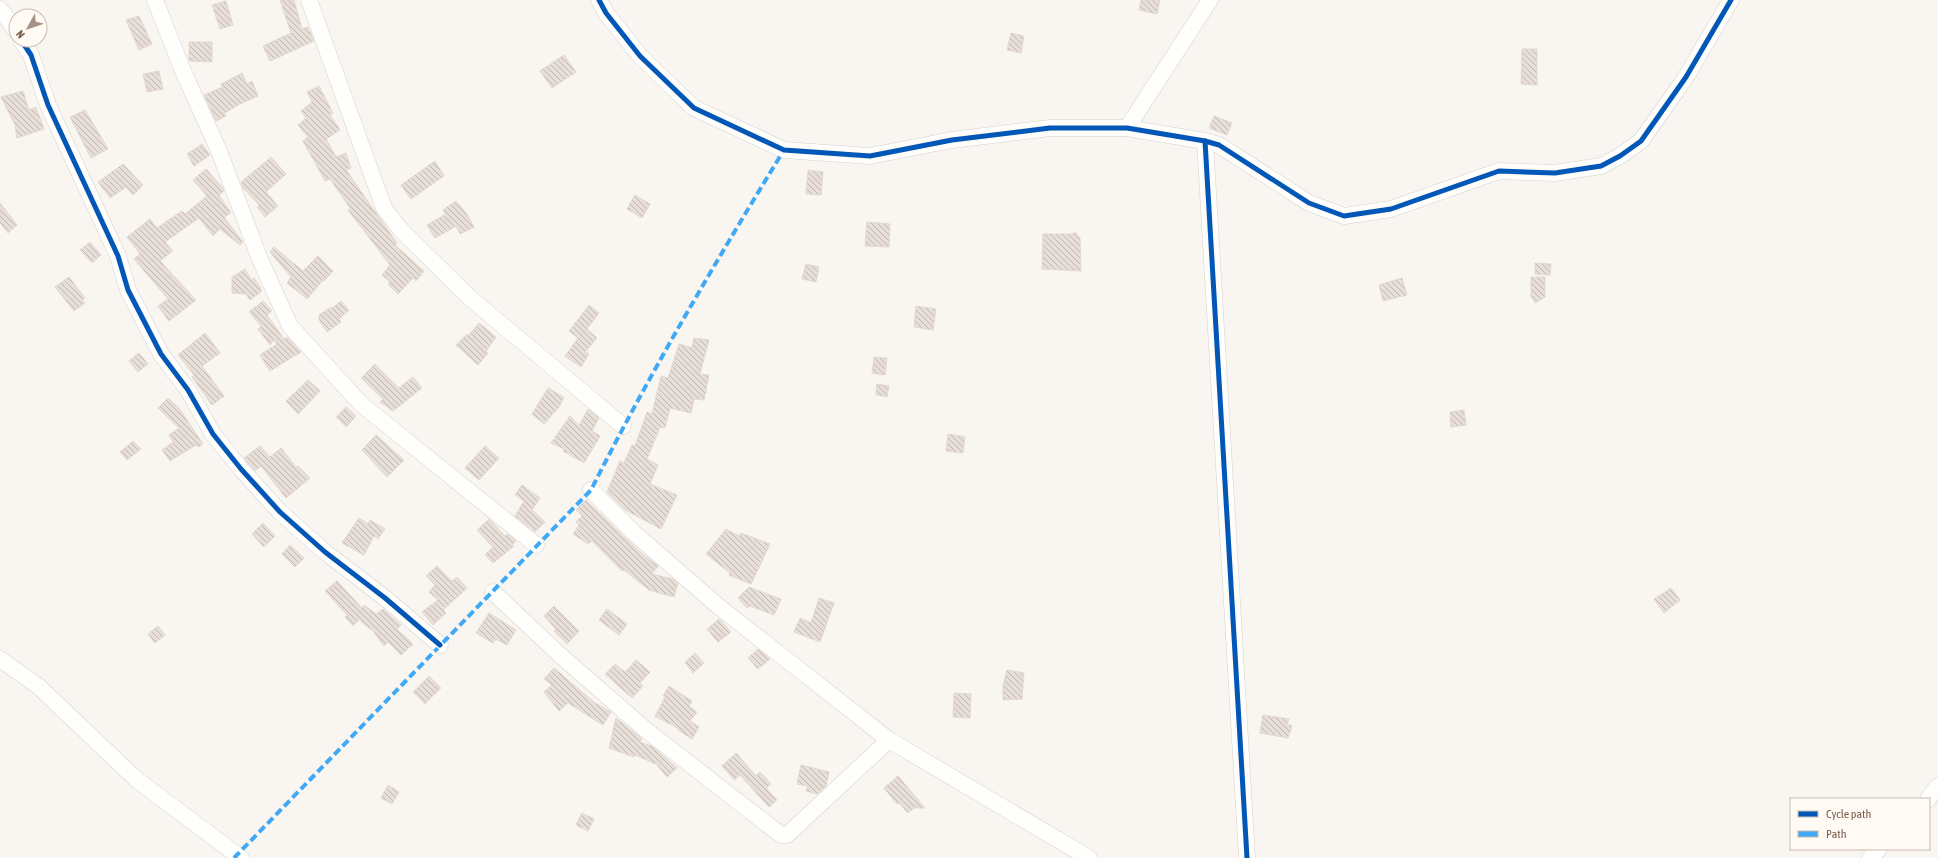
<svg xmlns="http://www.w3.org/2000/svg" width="1938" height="858" font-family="'Asap Condensed',sans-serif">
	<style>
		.building { fill: url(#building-back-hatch); stroke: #e2d8d2 }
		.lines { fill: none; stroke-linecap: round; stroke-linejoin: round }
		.street-casing { stroke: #d7d1cb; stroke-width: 17 }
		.street { stroke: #fefefd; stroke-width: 16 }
		.quiet { stroke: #3fa9f5; stroke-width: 4; stroke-dasharray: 8 4; stroke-linecap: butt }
		.cycleway-casing { stroke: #fffaf3; stroke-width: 8 }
		.cycleway { stroke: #0057b8; stroke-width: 5 }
	</style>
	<defs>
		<pattern id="building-back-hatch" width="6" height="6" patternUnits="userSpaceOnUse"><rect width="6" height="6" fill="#e6ded7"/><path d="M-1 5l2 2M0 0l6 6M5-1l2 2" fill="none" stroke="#bfb7b1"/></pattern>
	</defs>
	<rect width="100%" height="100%" fill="#f9f5f0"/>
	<!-- building -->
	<g class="building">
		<path d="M280 0H294L302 29 308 27 314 41 270 61 263 46 291 33Z"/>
		<path d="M1141 0H1160L1157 14 1139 10Z"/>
		<path d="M226 1 233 25 220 29 212 5Z"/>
		<path d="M139 16 152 44 139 50 126 20Z"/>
		<path d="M1011 33 1024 36 1021 53 1007 50Z"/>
		<path d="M189 42H212V62L189 61Z"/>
		<path d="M1522 49H1537V85L1521 84Z"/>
		<path d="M564 55 576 72 552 88 540 71Z"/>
		<path d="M159 71 163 89 147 92 143 74Z"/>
		<path d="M242 73 247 84 252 81 258 96 238 105 225 113 226 116 216 121 204 95 223 87 221 84Z"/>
		<path d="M319 86 333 113 330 115 340 130 326 139 336 157 346 153 351 168 346 170 397 243 395 245 424 271 416 281 413 278 398 294 388 284 390 282 382 275 390 265 348 210 350 208 330 179 325 181 303 141 308 137 298 125 306 118 301 111 312 102 307 92Z"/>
		<path d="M23 91 29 110 36 107 44 129 17 138 15 125 1 97Z"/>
		<path d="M85 110 108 149 91 158 70 117Z"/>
		<path d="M1214 116 1232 123 1227 135 1209 128Z"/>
		<path d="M202 144 210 155 194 166 187 154Z"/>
		<path d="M271 157 286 174 266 192 278 206 265 217 257 207 259 205 243 188 241 182Z"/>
		<path d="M435 161 444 176 411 199 401 185Z"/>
		<path d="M123 164 143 185 133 195 126 187 110 198 98 182Z"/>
		<path d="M206 169 223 188 224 191 219 195 231 213 224 217 243 242 240 245 220 229 213 236 199 218 165 242 173 251 160 261 196 300 169 321 158 306 168 299 134 259 140 254 127 237 150 219 157 228 182 211 185 214 207 196 193 180Z"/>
		<path d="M808 170 823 172 821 195 806 194Z"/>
		<path d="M635 195 650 204 642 218 627 209Z"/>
		<path d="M456 201 467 214 474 227 460 234 456 226 435 238 427 225 446 214 443 210Z"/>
		<path d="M0 203 17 225 8 233 0 223Z"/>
		<path d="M867 222 890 224 889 247 865 246Z"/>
		<path d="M1075 232 1080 238 1081 271 1042 269 1043 234H1072Z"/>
		<path d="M90 242 101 255 92 263 80 250Z"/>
		<path d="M274 247 303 271 318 256 333 271 324 281 323 280 307 299 287 283 291 277 270 252Z"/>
		<path d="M1535 263 1551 264 1550 275 1535 274Z"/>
		<path d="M806 264 819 267 816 282 802 279Z"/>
		<path d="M245 269 251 280 254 278 261 288V292L250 300 246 294 232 293V277Z"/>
		<path d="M69 277 85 298 82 300 85 303 74 311 55 287Z"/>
		<path d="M1531 277H1545V297L1535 303 1531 296Z"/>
		<path d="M1402 278 1407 295 1383 301 1379 285Z"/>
		<path d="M263 301 272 311 267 315 284 339 287 337 301 352 270 371 260 355 277 344 274 340 270 345 258 329 261 326 249 312Z"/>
		<path d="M341 301 349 310 339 319 341 322 327 332 319 320V315L331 307 332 308Z"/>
		<path d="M589 305 599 313 587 329 597 338 585 352 589 354 581 367 565 356 578 338 569 331Z"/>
		<path d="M916 306 936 309 933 330 914 327Z"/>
		<path d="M479 323 496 337 486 351 488 353 478 365 456 345 467 334 468 336Z"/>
		<path d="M205 333 220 353 202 366 224 396 212 405 192 377 194 375 178 355Z"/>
		<path d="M694 338 709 340 700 374 709 375 704 400 694 399 691 413 670 408 665 428 660 427 647 459 658 465 650 484 677 495 661 529 625 510 607 492 620 461 624 463 632 445 635 446 647 412 652 414 661 376 668 378 679 344 692 348Z"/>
		<path d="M139 353 148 364 138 372 129 361Z"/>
		<path d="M874 357 887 358 885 375 872 373Z"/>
		<path d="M375 364 399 388 413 377 422 388 393 411 380 402 383 399 361 378Z"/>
		<path d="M308 380 320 391 298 414 286 401Z"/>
		<path d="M877 384 889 386 887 397 876 395Z"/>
		<path d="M548 388 564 397 560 406 544 424 532 414Z"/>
		<path d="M168 398 179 408 203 444 199 447 196 445 170 461 162 450 173 442 169 435 179 428 158 408Z"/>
		<path d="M346 407 356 416 346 427 336 417Z"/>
		<path d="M588 409 599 418 592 431 600 436 584 463 563 451 564 449 551 443 570 416 579 426Z"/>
		<path d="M1464 410 1466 425 1451 427 1450 412Z"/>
		<path d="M948 434 965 437 963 453 946 451Z"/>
		<path d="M376 435 404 460 387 477 362 450Z"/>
		<path d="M133 441 141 449 127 460 120 452Z"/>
		<path d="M260 446 270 457 281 448 296 467 298 466 310 478 286 498 261 466 255 471 244 458Z"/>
		<path d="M485 446 499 458 479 480 465 468Z"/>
		<path d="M522 485 540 498 532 510 545 522 535 532 515 516 524 501 515 495Z"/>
		<path d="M586 500 640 552 658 566 652 574 673 579 678 583 674 597 649 590 624 570 622 571 592 541 588 544 573 534 579 525 576 522 582 516 576 510Z"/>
		<path d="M359 518 368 524 370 520 385 529 378 539 374 536 364 555 342 543Z"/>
		<path d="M489 519 505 536 508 534 516 541 512 545 514 546 493 563 485 555 493 547 477 530Z"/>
		<path d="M263 523 275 536 264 547 252 534Z"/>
		<path d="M726 529 739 536 741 533 770 544 751 584 729 575 730 573 706 554Z"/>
		<path d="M290 545 304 558 295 567 282 554Z"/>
		<path d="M437 566 452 581 457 577 467 588 443 610 446 613 433 625 422 612 438 600 429 592 435 585 426 576Z"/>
		<path d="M337 581 362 608 364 605 376 614 383 609 401 625 397 629 413 644 401 655 388 642 384 646 373 631 359 620 353 626 345 617 347 615 325 591Z"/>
		<path d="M749 587 781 599 774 615 750 606 747 608 738 598Z"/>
		<path d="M1671 588 1680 600 1664 613 1654 599Z"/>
		<path d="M819 598 834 603 820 642 794 632 800 618 811 623Z"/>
		<path d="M554 606 579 631 567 644 554 631 556 629 544 616Z"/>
		<path d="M607 609 627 624 619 635 599 620Z"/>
		<path d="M489 613 516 630 507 645 496 639 493 643 476 633Z"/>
		<path d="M719 619 731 632 718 642 707 629Z"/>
		<path d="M158 626 165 635 155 643 148 634Z"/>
		<path d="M758 649 770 659 758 669 748 658Z"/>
		<path d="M695 653 704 663 693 673 685 662Z"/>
		<path d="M636 660 650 672 640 683 643 686 632 698 605 674 615 664 625 672Z"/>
		<path d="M554 668 595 703 611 712 603 725 568 703 559 711 544 692 552 685 544 679Z"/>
		<path d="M1007 670 1024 673 1022 699 1003 700V686Z"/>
		<path d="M429 676 441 688 425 704 413 692Z"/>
		<path d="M669 686 692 701 689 706 697 712 690 721 699 727 692 739 678 730 679 729 655 716 665 697 663 696Z"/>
		<path d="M954 693 971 694 970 718 953 717Z"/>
		<path d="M1263 715 1289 719 1287 724 1292 726 1288 738 1260 733Z"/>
		<path d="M616 718 642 739 640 742 652 746 677 768 667 777 656 764 635 755 634 757 609 748Z"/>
		<path d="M736 753 756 776 760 772 771 784 766 788 777 800 769 807 740 775 734 780 722 766Z"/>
		<path d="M801 765 829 772 826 786 817 794 806 791 808 786 797 784Z"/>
		<path d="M898 776 925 808H914L908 813 899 803 897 804 884 788Z"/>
		<path d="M388 785 399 792 392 804 381 798Z"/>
		<path d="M582 813 594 819 588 831 576 825Z"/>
	</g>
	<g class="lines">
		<defs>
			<g id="street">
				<path d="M155 0 183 71 219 151 259 257 290 326 361 404 536 545"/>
				<path d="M309 0 384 208 400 229 470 298 623 426"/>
				<path d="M599 0 606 13 640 56 694 108 784 150 870 156 952 140 1050 128H1127L1205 141 1219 145 1309 203 1344 216 1391 209 1499 171 1555 173 1601 166 1620 156 1641 141 1686 77 1731 0"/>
				<path d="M0 9 16 31"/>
				<path d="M21 40 31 55 48 105 118 256 128 290 161 354 188 390 213 434 241 469 280 512 325 552 385 598 440 645"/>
				<path d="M1127 128 1210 0"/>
				<path d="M1205 141 1247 858"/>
				<path d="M591 490 633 532 718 606 889 740 1089 858"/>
				<path d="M493 592 561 656 646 730 781 835H787L889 740"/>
				<path d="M0 659 38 686 137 780 241 858"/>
				<path d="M1928 799 1938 786"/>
				<path d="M1870 858 1879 849"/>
			</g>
		</defs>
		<!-- street casing -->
		<use href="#street" class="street-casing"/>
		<!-- street -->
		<use href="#street" class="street"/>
		<!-- quiet -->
		<path class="quiet" d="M234 858 591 490C650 373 716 261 784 150"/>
		<defs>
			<g id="cycleway">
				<path d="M599 0 606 13 640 56 694 108 784 150 870 156 952 140 1050 128H1127L1205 141 1219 145 1309 203 1344 216 1391 209 1499 171 1555 173 1601 166 1620 156 1641 141 1686 77 1731 0"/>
				<path d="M21 40 31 55 48 105 118 256 128 290 161 354 188 390 213 434 241 469 280 512 325 552 385 598 440 645"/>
				<path d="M1205 141 1247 858"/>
			</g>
		</defs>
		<!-- cycleway casing -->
		<use href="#cycleway" class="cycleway-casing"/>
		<!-- cycleway -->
		<use href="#cycleway" class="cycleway"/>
	</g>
	<!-- legend -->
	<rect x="1790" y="798" width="140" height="52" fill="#fffaf3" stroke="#cabbb1"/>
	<rect x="1798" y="811" width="20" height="6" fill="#0057b8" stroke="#cabbb1"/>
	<text x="1826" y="818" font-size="12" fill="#7a5c4d">Cycle path</text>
	<rect x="1798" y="831" width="20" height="6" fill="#3fa9f5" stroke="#cabbb1"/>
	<text x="1826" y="838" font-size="12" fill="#7a5c4d">Path</text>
	<!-- north arrow -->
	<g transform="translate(28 28) rotate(230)"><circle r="19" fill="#fffaf3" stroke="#cabbb1"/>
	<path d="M0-3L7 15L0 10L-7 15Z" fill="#a69286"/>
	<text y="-6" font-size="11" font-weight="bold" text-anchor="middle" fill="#7a5c4d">N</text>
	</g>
</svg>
